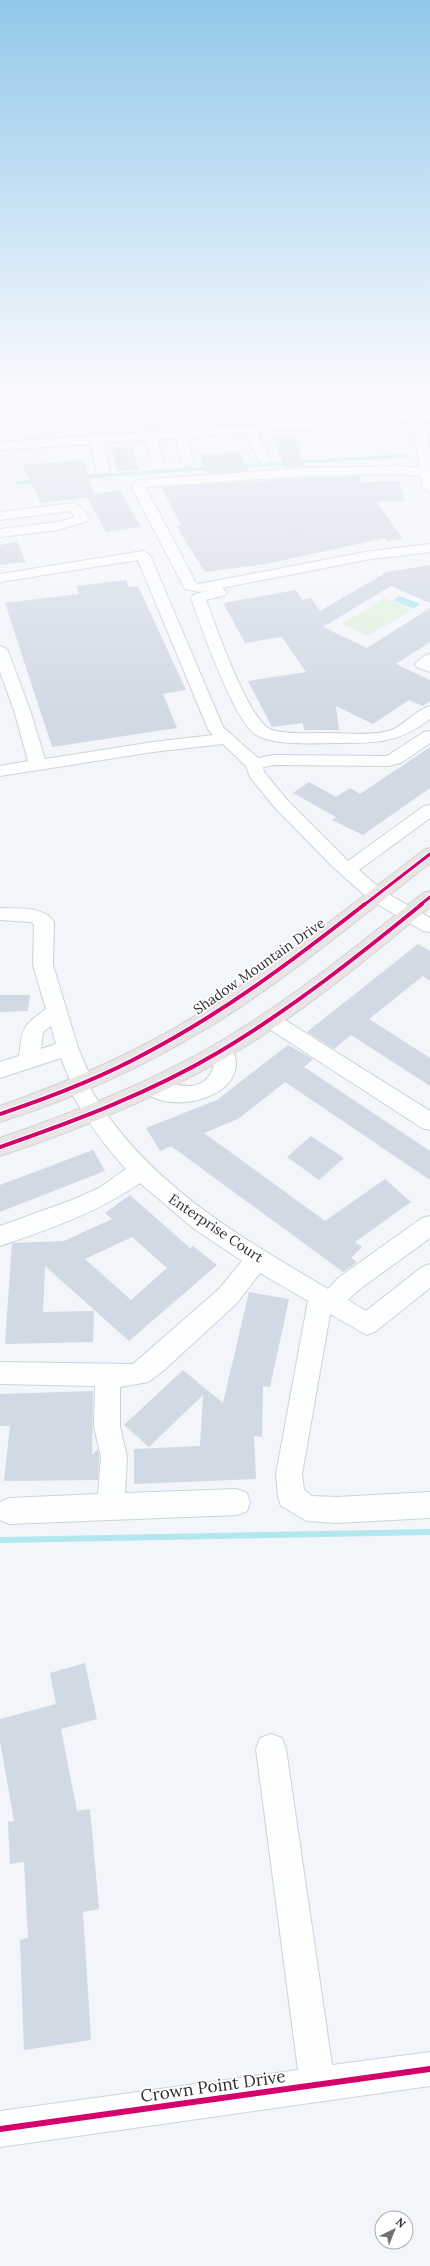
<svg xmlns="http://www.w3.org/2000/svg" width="430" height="2266" font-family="Lora,serif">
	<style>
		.green { fill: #e1f1e0 }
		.water { fill: #b1e7ed }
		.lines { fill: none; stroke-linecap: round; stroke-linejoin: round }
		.stream-far1 { stroke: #b1e7ed; stroke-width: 3.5 }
		.stream { stroke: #b1e7ed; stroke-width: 6 }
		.building { fill: #d1d9e4; fill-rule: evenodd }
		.minor-casing { stroke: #cfd2d5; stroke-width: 2 }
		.major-casing { stroke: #d0d1d4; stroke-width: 2 }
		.path { stroke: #d3d5d6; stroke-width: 1.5; stroke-dasharray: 0.5 2; stroke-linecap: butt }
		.minor { fill: #fdfefe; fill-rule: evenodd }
		.major { fill: #eae5e5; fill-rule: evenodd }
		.cycleway-far2-casing { stroke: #fff; stroke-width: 5 }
		.cycleway-far1-casing { stroke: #fff; stroke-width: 6 }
		.cycleway-casing { stroke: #fff; stroke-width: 8 }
		.cycleway-far2 { stroke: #d6006c; stroke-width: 3 }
		.cycleway-far1 { stroke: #d6006c; stroke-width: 4 }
		.cycleway { stroke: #d6006c; stroke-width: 6 }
		.labels { text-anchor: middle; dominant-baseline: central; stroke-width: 3.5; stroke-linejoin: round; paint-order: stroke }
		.street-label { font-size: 14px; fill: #2b2e31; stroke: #fff }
		.near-street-label { font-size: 17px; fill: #2b2e31; stroke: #fff }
	</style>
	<rect width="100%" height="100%" fill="#f2f5fa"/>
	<!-- green -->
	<path class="green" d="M385 598 412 610 368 636 342 624Z"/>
	<!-- water -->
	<path class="water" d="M400 596 420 604 413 609 393 600Z"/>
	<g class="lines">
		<!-- stream-far1 -->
		<g class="stream-far1">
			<path d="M298 462 407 456"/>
			<path d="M240 466 289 463"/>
			<path d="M82 477 211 468"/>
			<path d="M17 483 38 481"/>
		</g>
		<!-- stream -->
		<path class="stream" d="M0 1540 430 1532"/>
	</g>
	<!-- building -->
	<g class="building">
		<path d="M294 436 305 466 284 468 274 437Z"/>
		<path d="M133 448 139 470 117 471 112 449Z"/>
		<path d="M239 452 248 471 207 474 200 455Z"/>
		<path d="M84 460 94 494 120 490 141 527 106 532 87 497 41 503 22 465Z"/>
		<path d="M359 476 361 482 399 481 405 501 377 502 403 539 387 541 385 538 266 564 205 572 176 526 181 525 161 487 304 478Z"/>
		<path d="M17 542 26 562 0 565V545Z"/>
		<path d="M430 565V603L391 586 323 627 367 648 430 608V642L396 664 430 680V701L423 706 409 700 373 724 336 706 339 730H304L303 723 272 727 248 681 306 672 282 637 245 643 223 603 296 590 302 600 311 598 320 611 387 572Z"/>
		<path d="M126 580 129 587 138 586 186 690 163 694 177 728 52 747 5 603 79 594 76 586Z"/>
		<path d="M430 747V788L363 835 332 820 336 817 293 793 309 782 336 797 350 788 360 794Z"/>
		<path d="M418 944 430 951V981L423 976 369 1019 430 1058V1086L351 1035 334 1049 307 1032Z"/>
		<path d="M0 995H30L28 1011 0 1012Z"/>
		<path d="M288 1045 313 1059 304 1067 430 1151V1180L285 1082 238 1119 204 1133 325 1221 385 1179 411 1202 355 1242 362 1247 351 1258 357 1262 343 1272 171 1146 160 1151 146 1128 217 1100Z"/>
		<path d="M311 1136 344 1158 319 1180 287 1157Z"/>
		<path d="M93 1150 105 1171 0 1212V1185Z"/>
		<path d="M130 1195 190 1248 193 1246 217 1265 129 1341 45 1266 43 1312 94 1311 93 1342 5 1344 12 1243 64 1241 112 1219 105 1213ZM132 1237 167 1268 131 1300 85 1259Z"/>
		<path d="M249 1292 289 1299 270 1387 263 1386 262 1437 254 1436 256 1479 134 1484V1449L200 1446 203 1395 149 1447 124 1425 183 1370 223 1403Z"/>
		<path d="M93 1391 92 1455 98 1449 99 1457 98 1480 4 1481 10 1426H0V1394Z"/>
		<path d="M85 1663 97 1719 61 1729 77 1811 90 1809 99 1909 83 1912 91 2040 24 2050 20 1940 28 1938 24 1862 10 1864 8 1822 14 1821 0 1741V1719L56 1704 50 1673Z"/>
	</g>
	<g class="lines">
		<defs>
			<g id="minor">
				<path d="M282 394H294L295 422 411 415 408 394H420L424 414 430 413V421H425L430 450V492L423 488 421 476 400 474 304 476 146 487 147 490 196 583 199 584 365 552 430 544V552L365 560 222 588 227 592 225 595 206 600C216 627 246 713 268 728 277 735 315 733 328 733 347 733 371 736 389 731 404 726 415 710 430 706V719C399 743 376 743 339 743 316 743 278 746 258 736 235 725 200 624 191 598L193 595 209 590 199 592 185 589 133 490 132 484 139 480 304 468 400 466 420 468 413 422 258 432 270 460 264 464 258 460 246 433 188 437 194 463 188 467 182 463 176 438 158 439 164 466 158 470 152 466 146 440 103 443 110 470 103 474 96 470 91 444 0 450V442L283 423Z"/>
				<path d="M73 503C80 505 86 512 90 518L88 521 58 530 0 537V529L58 522 75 517 70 511 0 520V512Z"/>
				<path d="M143 551 150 555 223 727 258 758 275 755 387 756 424 732 430 731V743L401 763 388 766 275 765 263 767 264 772 288 801 348 861 424 806 430 805V818L359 870 383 891 430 918V932L423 931 369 899 333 867 276 809 250 777 246 766 223 744 153 752 0 776V766L28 761 14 710 0 672V646L5 648 8 651 30 710 45 759 153 742 213 735 208 729 138 560 0 582V574Z"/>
				<path d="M430 654V672L417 667 415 664 424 656Z"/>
				<path d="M0 908C17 909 43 905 54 922L53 965 78 1048 93 1083 90 1088C143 1181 238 1236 328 1289L338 1278 422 1218 430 1216V1238L356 1292 348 1300 366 1311 422 1267 430 1264V1288L376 1331 367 1335 330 1314 302 1474 304 1490 312 1496 336 1497 430 1492V1518L336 1523 307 1521 281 1506 278 1497 276 1474 308 1301 260 1273 237 1303 162 1372 148 1382 120 1387V1427L127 1457 125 1493 237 1489 247 1493 250 1502 247 1511 237 1515 9 1524 0 1520V1502L9 1498 98 1494 101 1457 94 1427 95 1386 0 1384V1362L133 1364 219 1289 242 1261 193 1228 140 1183C97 1213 49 1229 0 1246V1226L72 1200 99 1188 126 1169C102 1143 84 1116 67 1085L70 1080 61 1058 0 1078V1062L19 1056C23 1026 22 1027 46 1009L33 965 34 925 31 922 0 920ZM51 1026 56 1044 41 1049 43 1032Z"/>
				<path d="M270 1013 277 1015 430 1111V1130L422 1128 263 1025 260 1020 263 1015Z"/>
				<path d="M223 1041 230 1044C261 1097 161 1120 142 1087L145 1081C164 1076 196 1100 211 1073 217 1064 210 1053 216 1044Z"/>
				<path d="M271 1734 282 1738 286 1749 332 2065 430 2052V2086L0 2147V2111L298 2070 256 1749 260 1738Z"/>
			</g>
			<g id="major">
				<path d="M430 848V863C358 919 287 979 209 1027 143 1067 73 1099 0 1122V1106C68 1082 134 1054 195 1016 275 966 349 907 424 850Z"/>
				<path d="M430 891V907C373 954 316 1001 254 1041 175 1090 88 1127 0 1156V1138C72 1113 144 1085 211 1047 287 1003 355 948 423 893Z"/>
			</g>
		</defs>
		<!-- minor casing -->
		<use href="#minor" class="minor-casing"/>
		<!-- major casing -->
		<use href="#major" class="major-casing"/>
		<!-- path -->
		<path class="path" d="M259 487 266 505 283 513 290 530 304 536 318 552"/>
		<!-- minor -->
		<use href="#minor" class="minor"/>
		<!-- major -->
		<use href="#major" class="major"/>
		<defs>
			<g id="cycleway-far2">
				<path d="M364 905 430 854"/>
				<path d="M420 905 430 897"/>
			</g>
			<g id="cycleway-far1">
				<path d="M0 1114C51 1097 101 1078 148 1052 226 1011 296 958 365 904"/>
				<path d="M0 1147C75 1121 150 1093 219 1052 291 1009 357 957 422 904"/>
			</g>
			<path id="cycleway" d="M0 2129 430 2069"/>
		</defs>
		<!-- cycleway-far2 casing -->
		<use href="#cycleway-far2" class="cycleway-far2-casing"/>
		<!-- cycleway-far1 casing -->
		<use href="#cycleway-far1" class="cycleway-far1-casing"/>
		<!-- cycleway casing -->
		<use href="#cycleway" class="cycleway-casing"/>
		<!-- cycleway-far2 -->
		<use href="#cycleway-far2" class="cycleway-far2"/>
		<!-- cycleway-far1 -->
		<use href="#cycleway-far1" class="cycleway-far1"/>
		<!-- cycleway -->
		<use href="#cycleway" class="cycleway"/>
	</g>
	<!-- sky -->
	<linearGradient id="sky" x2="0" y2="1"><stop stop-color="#92c8ea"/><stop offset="0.55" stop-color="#f9fafd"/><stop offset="1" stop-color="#f9fafd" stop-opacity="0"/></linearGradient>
	<rect width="430" height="712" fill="url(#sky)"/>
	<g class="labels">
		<!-- street labels -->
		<g class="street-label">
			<text transform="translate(259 966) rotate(-35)">Shadow Mountain Drive</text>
			<text transform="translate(216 1228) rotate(34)">Enterprise Court</text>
		</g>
		<!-- near-street labels -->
		<g class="near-street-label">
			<text transform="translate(213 2086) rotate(-8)">Crown Point Drive</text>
		</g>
	</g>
	<!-- north arrow -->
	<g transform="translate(394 2230) rotate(43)"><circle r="19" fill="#ffffff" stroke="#aaabad"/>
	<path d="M0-3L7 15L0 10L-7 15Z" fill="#717477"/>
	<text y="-6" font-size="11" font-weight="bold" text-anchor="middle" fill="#2b2e31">N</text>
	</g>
</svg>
